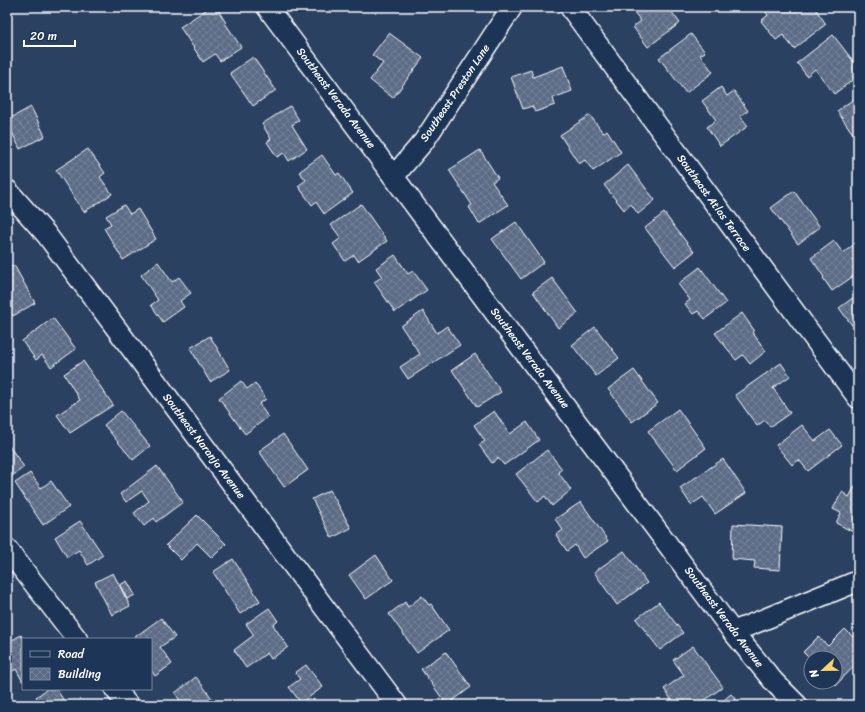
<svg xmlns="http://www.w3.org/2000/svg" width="865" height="712" font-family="Sriracha,sans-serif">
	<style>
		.building { fill: url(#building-cross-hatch); stroke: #fff }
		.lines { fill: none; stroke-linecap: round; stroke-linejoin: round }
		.minor-casing { stroke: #fff; stroke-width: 23 }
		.minor { stroke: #1d3557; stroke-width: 20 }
		.labels { text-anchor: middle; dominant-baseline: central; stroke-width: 4; stroke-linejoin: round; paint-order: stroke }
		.street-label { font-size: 11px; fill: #fff; stroke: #1d3557 }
	</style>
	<defs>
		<pattern id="building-cross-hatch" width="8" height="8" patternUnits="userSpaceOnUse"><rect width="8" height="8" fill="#5b6c86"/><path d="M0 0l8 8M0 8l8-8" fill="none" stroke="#748298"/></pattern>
	</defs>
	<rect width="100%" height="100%" fill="#2a4161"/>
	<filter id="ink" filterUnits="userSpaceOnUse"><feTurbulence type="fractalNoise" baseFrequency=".025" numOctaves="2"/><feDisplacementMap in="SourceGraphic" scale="8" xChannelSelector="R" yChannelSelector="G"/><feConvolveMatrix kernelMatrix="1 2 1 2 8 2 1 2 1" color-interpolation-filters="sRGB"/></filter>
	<g filter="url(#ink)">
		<!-- building -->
		<g class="building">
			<path d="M210 7H216L226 23H225L241 47 220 61 215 54 203 62 180 27Z"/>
			<path d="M630 7H668L680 23 648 47 633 27 641 21Z"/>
			<path d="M764 7H796L799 10 803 7H814L826 24 794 49 783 35 776 40 761 21 768 15 763 8Z"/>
			<path d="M389 33 423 58 393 98 370 80 383 63 372 55Z"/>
			<path d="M691 34 705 52 700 55 713 72 686 93 659 58Z"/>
			<path d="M833 35 858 67V76L834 94 815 69 807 76 797 63Z"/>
			<path d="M253 57 276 90 253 106 230 73Z"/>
			<path d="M563 66 572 91 553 98 555 105 535 112 532 106 523 109 511 77 531 70 533 77Z"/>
			<path d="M721 87 727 96 734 91 748 111 740 116 748 126 720 146 707 127 716 120 702 101Z"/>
			<path d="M858 96V141L837 111Z"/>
			<path d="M290 106 299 120 292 125 307 149 289 161 284 153 277 157 267 142 271 139 262 124Z"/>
			<path d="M31 107 45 136 20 149 7 122V120Z"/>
			<path d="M590 115 603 133 607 130 621 152 593 171 585 160 579 164 560 135Z"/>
			<path d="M88 149 105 173 100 177 112 194 84 212 56 170Z"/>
			<path d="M480 150 498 178 492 182 508 205 479 224 469 207 472 205 449 170Z"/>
			<path d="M322 155 336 175 339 173 353 193 324 214 316 202 312 205 298 186 306 180 299 172Z"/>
			<path d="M628 165 655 200 638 214 631 204 624 210 604 185Z"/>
			<path d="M794 191 820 227 798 244 771 208Z"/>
			<path d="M361 204 387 241 358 261 354 255 345 261 333 244 341 238 331 225Z"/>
			<path d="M124 205 130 214 138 209 156 239 123 260 104 228 111 224 106 216Z"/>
			<path d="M664 213 694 252 675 267 645 228Z"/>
			<path d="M516 222 544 262 521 279 492 239Z"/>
			<path d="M834 241 843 253 856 243 858 246V273L832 291 823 278 824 277 811 258Z"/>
			<path d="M395 255 408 274 413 271 427 290 395 312 374 282 382 277 376 268Z"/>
			<path d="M158 262 172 282 179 277 191 293 180 301 184 307 163 322 151 305 158 300 141 275Z"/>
			<path d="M14 265 35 303 13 316 7 305V269Z"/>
			<path d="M700 267 726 303 705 319 698 311 693 314 685 304 690 300 678 284Z"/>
			<path d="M552 278 578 313 558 328 533 292Z"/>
			<path d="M858 294V333L839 308Z"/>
			<path d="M423 311 437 333 447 326 460 345 408 379 400 367 420 354 401 326Z"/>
			<path d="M742 313 754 330 752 332 766 351 750 364 743 355 736 360 715 333Z"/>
			<path d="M53 318 76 349 51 367 42 355 36 360 22 341Z"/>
			<path d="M595 327 619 358 596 376 572 345Z"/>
			<path d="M210 336 230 370 210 382 190 348Z"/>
			<path d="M475 354 501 392 477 407 452 370Z"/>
			<path d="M83 361 113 405 70 433 57 415 80 400 64 374Z"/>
			<path d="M781 363 790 376 773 388 790 413 770 427 765 420 757 426 735 395Z"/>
			<path d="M634 370 658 403 632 422 608 389Z"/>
			<path d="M241 381 247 389 255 383 266 399 259 404 268 417 245 434 219 398Z"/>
			<path d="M678 409 706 448 677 470 648 431Z"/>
			<path d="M121 411 150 446 133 460 104 425Z"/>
			<path d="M494 411 510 434 527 422 539 440 504 465 498 458 492 463 479 445 485 441 474 425Z"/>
			<path d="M802 425 815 441 830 430 842 445 808 471 799 460 792 465 776 445Z"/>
			<path d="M283 434 308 470 284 487 259 451Z"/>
			<path d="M7 443 24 467 7 480Z"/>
			<path d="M547 450 562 469 558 472 571 490 552 506 545 496 538 502 516 474Z"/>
			<path d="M723 459 746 493 715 514 703 497 691 505 680 488Z"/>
			<path d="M157 466 183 502 156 522 154 518 144 526 134 513 149 501 142 491 126 502 120 494Z"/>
			<path d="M30 473 41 488 51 481 69 507 43 525 15 483Z"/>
			<path d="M858 481V533L857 534 836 523 841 513 833 509 842 492 849 497Z"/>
			<path d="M330 490 351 528 332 538 312 499Z"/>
			<path d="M581 502 608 541 583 558 575 545 567 551 556 535 563 530 555 519Z"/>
			<path d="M197 515 226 544 212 558 197 543 181 560 166 545Z"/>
			<path d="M80 521 103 555 88 565 79 550 67 557 55 537Z"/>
			<path d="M733 524 782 527 780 570 754 568 755 561 732 559Z"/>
			<path d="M624 551 647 583 617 605 594 572Z"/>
			<path d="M376 555 393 580 366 599 349 575Z"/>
			<path d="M233 559 260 601 240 614 213 572Z"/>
			<path d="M113 573 130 606 112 615 95 582Z"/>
			<path d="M127 581 135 595 127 599 120 585Z"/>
			<path d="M422 596 429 605 431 604 449 630 417 653 389 614 405 602 408 607Z"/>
			<path d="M659 602 683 633 660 650 636 619Z"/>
			<path d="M269 608 278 621 273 625 288 647 271 659 267 653 246 668 234 650 254 635 246 624Z"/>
			<path d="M161 618 175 637 160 647 172 664 155 676 151 670V639H132Z"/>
			<path d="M845 629 858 642V662L836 685 833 682H835V658H811V660L803 652 818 637 828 646Z"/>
			<path d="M21 635 23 639V682L16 669 7 674V643Z"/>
			<path d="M693 646 723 687 698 705H675L664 689 684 675 673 660Z"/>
			<path d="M446 652 471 687 447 705 421 669Z"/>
			<path d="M306 665 323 687 301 703 289 687 300 679 295 673Z"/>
			<path d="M196 677 217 705H183L175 693Z"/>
			<path d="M47 689H56L67 705H41L36 697Z"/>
			<path d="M731 694 741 705H718Z"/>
		</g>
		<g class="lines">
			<defs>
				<g id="minor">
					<path d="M267 7 733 632 774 682 797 705"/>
					<path d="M570 7 858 398"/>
					<path d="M394 176 424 141 512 7"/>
					<path d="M7 190 46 234 397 705"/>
					<path d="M7 549 77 639"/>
					<path d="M733 632 858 581"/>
					<path d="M115 689 128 705"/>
				</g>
			</defs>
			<!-- minor casing -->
			<use href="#minor" class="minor-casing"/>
			<!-- minor -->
			<use href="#minor" class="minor"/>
		</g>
	</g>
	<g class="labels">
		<!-- street labels -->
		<g class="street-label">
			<text transform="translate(455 93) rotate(-56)">Southeast Preston Lane</text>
			<text transform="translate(336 98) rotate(53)">Southeast Verada Avenue</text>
			<text transform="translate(714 203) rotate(54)">Southeast Atlas Terrace</text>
			<text transform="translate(530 358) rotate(53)">Southeast Verada Avenue</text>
			<text transform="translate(204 446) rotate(53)">Southeast Naranja Avenue</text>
			<text transform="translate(724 617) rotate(53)">Southeast Verada Avenue</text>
		</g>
	</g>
	<!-- margin -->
	<rect width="865" height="712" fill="none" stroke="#1d3557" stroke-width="24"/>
	<rect x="12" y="12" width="841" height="688" fill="none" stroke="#fff" stroke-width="1.5" filter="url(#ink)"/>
	<!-- legend -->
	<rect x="22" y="638" width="130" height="52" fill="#1d3557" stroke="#77869a"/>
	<rect x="30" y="651" width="20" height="6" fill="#1d3557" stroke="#77869a"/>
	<text x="58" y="658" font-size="12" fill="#ffffff">Road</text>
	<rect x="30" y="668" width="20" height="12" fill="url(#building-cross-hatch)" stroke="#77869a"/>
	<text x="58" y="678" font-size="12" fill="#ffffff">Building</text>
	<!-- north arrow -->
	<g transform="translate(823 670) rotate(248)"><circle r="19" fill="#1d3557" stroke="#77869a"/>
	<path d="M0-3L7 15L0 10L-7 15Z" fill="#ffd166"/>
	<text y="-6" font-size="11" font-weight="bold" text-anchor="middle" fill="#ffffff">N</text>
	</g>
	<!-- scale -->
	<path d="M24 40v6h51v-6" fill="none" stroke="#ffffff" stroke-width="2"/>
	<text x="30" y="40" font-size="12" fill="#ffffff" stroke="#1d3557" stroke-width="3" paint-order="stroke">20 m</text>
</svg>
